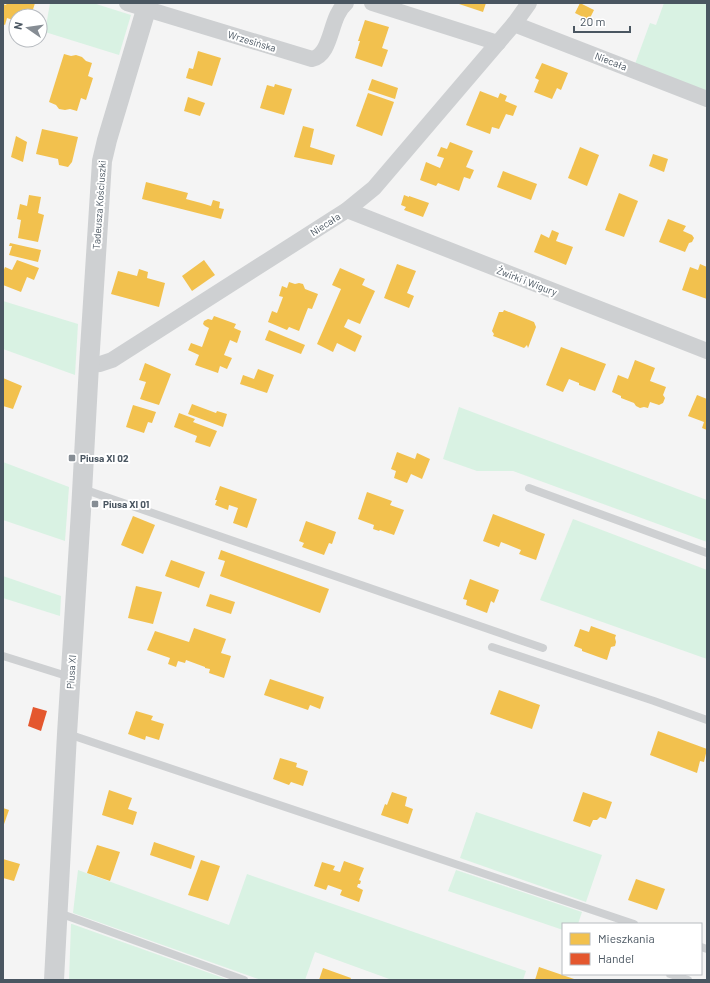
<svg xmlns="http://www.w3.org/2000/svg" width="710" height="983" font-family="Barlow,sans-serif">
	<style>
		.green { fill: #d9f2e3 }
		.homes { fill: #f2c14e }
		.shops { fill: #e4572e }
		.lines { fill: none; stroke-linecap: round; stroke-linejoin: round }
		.service { stroke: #ced0d2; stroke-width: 8 }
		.minor { stroke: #ced0d2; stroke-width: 16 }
		.tertiary { stroke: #ced0d2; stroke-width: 20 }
		.poi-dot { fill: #868d94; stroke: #fff; stroke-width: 1.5 }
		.labels { text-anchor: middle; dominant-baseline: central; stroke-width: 4; stroke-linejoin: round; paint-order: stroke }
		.street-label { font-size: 10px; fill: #4a5661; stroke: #fff }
		.poi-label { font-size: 10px; font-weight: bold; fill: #4a5661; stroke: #fff; text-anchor: start }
	</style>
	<rect width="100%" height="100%" fill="#f4f4f4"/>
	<!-- green -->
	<g class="green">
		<path d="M50 3H93L131 15 119 55 45 32Z"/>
		<path d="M664 3H707V94L635 64 650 23 656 25Z"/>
		<path d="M3 301 78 324 75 375 3 349Z"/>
		<path d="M459 407 707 500V542L513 471H477L443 459Z"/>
		<path d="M3 462 69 487 65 541 3 520Z"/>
		<path d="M573 519 707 570V659L540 600Z"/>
		<path d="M3 576 61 596 60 616 3 598Z"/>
		<path d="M476 812 602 855 586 902 460 858Z"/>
		<path d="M78 870 229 925 247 874 526 971 523 980H392L315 952 305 980H261L73 913Z"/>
		<path d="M456 870 582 912 578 924H563V930L448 891Z"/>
		<path d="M71 924H72L229 980H69Z"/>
	</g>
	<!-- homes -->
	<g class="homes">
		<path d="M7 3H35L31 16H16V21L7 18 5 25 3 24V4L6 5Z"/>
		<path d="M456 3H486L483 12Z"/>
		<path d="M580 3 594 10 587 24 580 21 583 17 575 13Z"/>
		<path d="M365 20 389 27 382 48 388 50 382 67 355 58 360 41H358Z"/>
		<path d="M198 51 221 58 212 86 186 78 189 68 193 69Z"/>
		<path d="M64 54 71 56 76 55 82 57 86 61 92 63 88 76 93 78 86 100 81 98 77 111 70 109 65 110 59 109 56 105 49 102Z"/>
		<path d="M542 63 568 73 561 90 557 88 552 99 534 92 539 80 535 78Z"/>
		<path d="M372 79 398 88 395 99 368 90Z"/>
		<path d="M275 84 292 89 284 115 260 108 267 85 274 87Z"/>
		<path d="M480 91 498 98 500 93 507 96 505 101 517 106 513 116 506 114 499 129 492 127 490 134 466 125Z"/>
		<path d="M368 93 394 102 382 136 356 126Z"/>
		<path d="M188 97 205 103 200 116 184 111Z"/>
		<path d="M303 126 314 129 310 147 335 155 332 165 294 157Z"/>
		<path d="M42 129 78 137 72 162 68 167 59 165 58 159 36 154Z"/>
		<path d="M16 136 27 142 23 162 11 157Z"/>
		<path d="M450 142 473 151 466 167 474 170 470 179 464 177 459 191 438 183 436 186 420 180 426 162 440 168 444 158 437 156 441 147 447 149Z"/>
		<path d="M580 147 599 155 587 186 568 178Z"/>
		<path d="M653 154 668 159 664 172 649 166Z"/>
		<path d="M503 171 537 184 531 200 497 187Z"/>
		<path d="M146 182 188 193 186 199 201 203 211 206 213 200 220 202 219 208 224 209 221 219 142 199Z"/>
		<path d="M619 193 638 201 624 237 605 230Z"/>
		<path d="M29 195 41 197 38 213 44 215 38 242 18 238 21 220 17 219 20 204 27 206Z"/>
		<path d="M404 195 409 197V196L429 203 423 217 404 210 406 207 401 205Z"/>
		<path d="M668 219 686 226 683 231 692 235 694 238 692 242 689 243 685 252 659 242Z"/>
		<path d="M552 230 559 233 556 241 573 247 566 265 534 252 541 234 549 238Z"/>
		<path d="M10 243 41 250 38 262 9 255 12 246H9Z"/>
		<path d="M17 260 39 268 34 280 27 277 21 292 3 285V272L5 267 12 270Z"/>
		<path d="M204 260 215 275 192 291 182 276Z"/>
		<path d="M397 264 416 271 407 293 414 296 409 308 384 298Z"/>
		<path d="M700 264 707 267V299L682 290 690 267 698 270Z"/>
		<path d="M340 268 365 279 362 285 375 291 360 324 348 319 344 327 362 336 355 352 337 343 333 352 317 344 341 289 332 285Z"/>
		<path d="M139 269 148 272 147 278 165 283 159 307 111 294 118 271 137 276Z"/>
		<path d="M289 282 295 284 299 283 303 284 305 289 318 294 312 309 308 308 299 331 289 327 287 330 268 322 272 311 277 313 283 297 279 296 282 286 287 288Z"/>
		<path d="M504 310 534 322 536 327 528 348 527 345 524 348 493 336 494 334 492 331 499 312H503Z"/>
		<path d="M214 316 236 324 234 328 241 331 237 343 230 340 224 355 232 358 227 369 220 366 218 373 195 365 199 355 188 350 191 343 202 347 209 328 205 326 203 324 204 321 208 319 212 320Z"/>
		<path d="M269 330 305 345 301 354 265 340Z"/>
		<path d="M561 347 606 364 595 391 579 385V383L569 379 563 392 546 385Z"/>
		<path d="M635 360 655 368 650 381 666 387 663 395 665 398 663 403 659 405 650 402 648 408 644 407 640 408 636 406 634 403 621 398V396L612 392 618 375 628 379Z"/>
		<path d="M145 363 171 374 159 405 140 399 146 382 139 380Z"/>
		<path d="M258 369 274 375 267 393 240 384 243 375 254 379Z"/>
		<path d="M3 378 22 386 13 409 3 406Z"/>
		<path d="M697 395 707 399V430L702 428 704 422 688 416Z"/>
		<path d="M192 404 216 413 217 411 227 414 223 427 188 414Z"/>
		<path d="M133 405 156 412 152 423 148 422 144 433 126 427Z"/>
		<path d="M179 413 195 419 193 422 217 431 210 447 195 442 197 436 174 427Z"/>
		<path d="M397 452 415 459 417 453 430 459 422 479 411 474 407 483 394 478 396 471 391 469Z"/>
		<path d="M220 486 257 499 247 528 233 523 238 508 229 505 228 510 215 505 217 500H215Z"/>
		<path d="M367 492 392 501 390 505 404 510 394 535 380 530 379 531 373 529 374 525 358 519Z"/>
		<path d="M493 514 545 534 536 560 519 554 521 550 501 542 499 547 483 541Z"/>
		<path d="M133 516 155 525 143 554 121 545Z"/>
		<path d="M306 521 336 532 332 544 329 543 324 555 302 547 304 543 299 541Z"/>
		<path d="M221 550 329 589 320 613 220 576 225 561 218 559Z"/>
		<path d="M171 560 205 572 199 588 165 576Z"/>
		<path d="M470 579 499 590 494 603 491 601 487 613 466 605 467 600 463 599Z"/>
		<path d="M136 586 162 592 153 624 128 618Z"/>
		<path d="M210 594 235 602 231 614 206 606Z"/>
		<path d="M591 626 616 635 615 638 616 642 615 646 611 647 607 660 582 651V649L574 646 580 629 589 632Z"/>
		<path d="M194 628 226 639 221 653 231 656 224 678 209 673 210 669 205 668V667L186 660 185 663 178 661 176 667 168 664 170 658 147 650 155 631 189 642Z"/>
		<path d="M270 679 324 697 320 709 310 705 308 710 264 695Z"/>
		<path d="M499 690 540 705 532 729 490 714Z"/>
		<path d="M136 711 153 716 151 720 164 724 159 740 146 736 145 740 128 734Z"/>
		<path d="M658 731 707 749 704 762 700 761 697 773 650 755Z"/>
		<path d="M280 758 297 763 296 767 308 771 303 786 291 782 289 785 273 779Z"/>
		<path d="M109 790 132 798 128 809 137 812 133 825 102 815Z"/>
		<path d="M392 792 407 797 405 806 413 809 408 824 381 815 385 804 387 805Z"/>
		<path d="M583 792 612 802 606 819 600 817 597 820H593L590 827 573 821Z"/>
		<path d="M3 808 9 810 3 827Z"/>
		<path d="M154 842 195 856 191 869 150 855Z"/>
		<path d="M97 845 120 852 110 881 87 873Z"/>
		<path d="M3 859 20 864 14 881 3 878Z"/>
		<path d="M201 860 220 866 208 901 188 895Z"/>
		<path d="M344 861 364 868 359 880 361 881 360 884H358L357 887 363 890 359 902 340 895 342 890 328 885 326 890 314 886 322 862 335 866 333 870 340 872Z"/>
		<path d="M636 879 665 889 657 910 628 900Z"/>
		<path d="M539 967 577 980H535Z"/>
		<path d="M323 968 351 978 350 980H319Z"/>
	</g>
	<!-- shops -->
	<path class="shops" d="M33 707 47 711 41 731 28 726Z"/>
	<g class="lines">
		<!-- service -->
		<g class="service">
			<path d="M529 488 707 553"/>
			<path d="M83 489 543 648"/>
			<path d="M492 647 654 701 707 720"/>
			<path d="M3 656 70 677"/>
			<path d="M68 734 634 924"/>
			<path d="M59 913 244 980"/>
			<path d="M701 947 707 949"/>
			<path d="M670 974 688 980"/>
		</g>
		<!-- minor -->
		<g class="minor">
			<path d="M127 3 312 59C333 54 329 17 346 3"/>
			<path d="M372 3 498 43"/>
			<path d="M514 24 707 99"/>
			<path d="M347 210 707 351"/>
			<path d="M89 365 100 364 112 360 347 210 374 188 514 24 529 3"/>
		</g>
		<!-- tertiary -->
		<path class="tertiary" d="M54 980 67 734 81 511 89 365 102 161 107 140 148 3"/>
	</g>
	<!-- markers -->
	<g class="poi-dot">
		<rect x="68" y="454" width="8" height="8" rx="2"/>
		<rect x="91" y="500" width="8" height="8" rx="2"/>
	</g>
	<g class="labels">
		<!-- street labels -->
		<g class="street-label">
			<text transform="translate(252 41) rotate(17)">Wrzesińska</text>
			<text transform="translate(611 61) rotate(21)">Niecała</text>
			<text transform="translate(99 205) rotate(-86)">Tadeusza Kościuszki</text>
			<text transform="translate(325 224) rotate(-33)">Niecała</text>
			<text transform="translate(527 281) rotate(21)">Żwirki i Wigury</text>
			<text transform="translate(71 672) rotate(-86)">Piusa XI</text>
		</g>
		<!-- poi labels -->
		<g class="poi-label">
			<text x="80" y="458">Piusa XI 02</text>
			<text x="103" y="504">Piusa XI 01</text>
		</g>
	</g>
	<!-- border -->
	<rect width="710" height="983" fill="none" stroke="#4a5661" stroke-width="8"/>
	<!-- legend -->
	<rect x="562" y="923" width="140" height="52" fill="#ffffff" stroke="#b7bbc0"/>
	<rect x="570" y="933" width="20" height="12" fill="#f2c14e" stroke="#b7bbc0"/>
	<text x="598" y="943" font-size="12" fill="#4a5661">Mieszkania</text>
	<rect x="570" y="953" width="20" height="12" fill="#e4572e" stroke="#b7bbc0"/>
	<text x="598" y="963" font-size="12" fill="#4a5661">Handel</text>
	<!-- north arrow -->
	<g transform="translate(28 28) rotate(283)"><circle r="19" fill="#ffffff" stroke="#b7bbc0"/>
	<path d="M0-3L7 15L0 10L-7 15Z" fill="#868d94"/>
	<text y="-6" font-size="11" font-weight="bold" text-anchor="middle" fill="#4a5661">N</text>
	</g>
	<!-- scale -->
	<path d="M574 26v6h56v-6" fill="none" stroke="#4a5661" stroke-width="2"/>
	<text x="580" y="26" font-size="12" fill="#4a5661" stroke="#ffffff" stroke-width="3" paint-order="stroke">20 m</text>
</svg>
